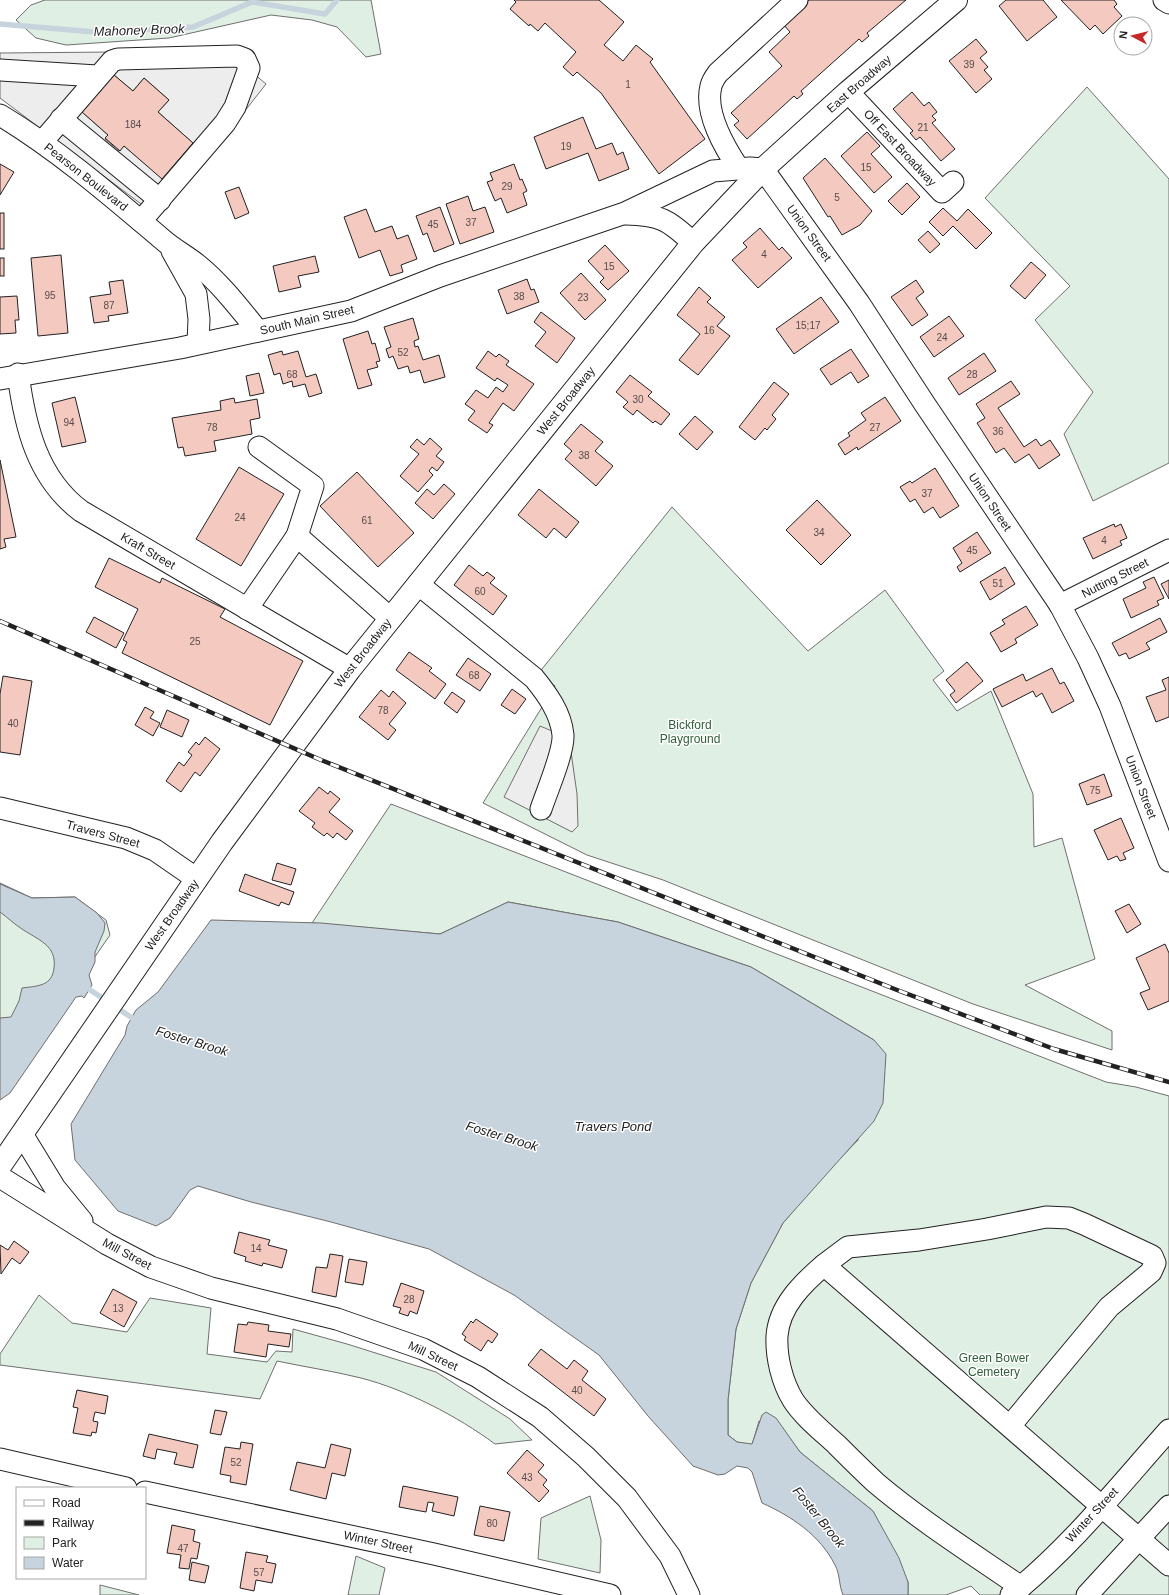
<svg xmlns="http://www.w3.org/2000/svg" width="1169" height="1595" font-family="Arial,sans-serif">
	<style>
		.green { fill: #e0efe3; stroke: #6f6f6f }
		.parking { fill: #ededed; stroke: #6f6f6f; fill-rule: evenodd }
		.water { fill: #c7d3dd; stroke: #6f6f6f }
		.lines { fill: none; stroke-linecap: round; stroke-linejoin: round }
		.stream { stroke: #c7d3dd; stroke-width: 5.5 }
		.building { fill: #f3c9c0; stroke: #222 }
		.minor-casing { stroke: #222; stroke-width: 23 }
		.major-casing { stroke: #222; stroke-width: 24 }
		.minor { stroke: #fff; stroke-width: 21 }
		.major { stroke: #fff; stroke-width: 22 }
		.rail-casing { stroke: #222; stroke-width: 4.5 }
		.rail { stroke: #fff; stroke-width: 3; stroke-dasharray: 9; stroke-linecap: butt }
		.labels { text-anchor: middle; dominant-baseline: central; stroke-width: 3; stroke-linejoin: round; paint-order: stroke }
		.number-label { font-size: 10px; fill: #564c4a }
		.street-label { font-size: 12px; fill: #222; stroke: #fff }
		.park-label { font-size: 12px; fill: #2f5e38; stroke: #fff }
		.water-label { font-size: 13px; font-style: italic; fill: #222; stroke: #fff }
	</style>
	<rect width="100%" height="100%" fill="#fff"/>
	<!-- green -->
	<g class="green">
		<path d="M45 0H371L381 54 366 57 337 27 312 20 271 15 169 38 66 45 36 38 16 20 31 5Z"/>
		<path d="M1087 87 1169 179V463L1093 501 1064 434 1093 392 1035 320 1070 286 985 198Z"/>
		<path d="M672 507 808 651 885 590 944 671 933 680 957 711 991 691 1033 794 1034 847 1062 838 1095 959 1025 985 1112 1031V1050L973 1004 663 880 587 855 483 803 555 686 538 674Z"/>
		<path d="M391 804 1106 1082 1136 1087 1169 1096V1595H980L971 1586 946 1595H908V1582L873 1511 800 1452 778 1422 759 1421 752 1445 737 1442 728 1435V1400L736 1329 751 1283 783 1223 826 1173 858 1140 874 1040 751 967 618 922 508 902 440 934 312 923Z"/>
		<path d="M0 883 32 898 75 897 106 920 110 935 0 1094Z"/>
		<path d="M39 1295 72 1323 127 1332 150 1298 211 1308 207 1354 267 1362 276 1351 292 1352 293 1329 347 1344 436 1372 510 1419 532 1440 495 1444C457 1416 407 1390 361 1378 333 1371 305 1367 277 1361L260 1399 0 1365V1354Z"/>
		<path d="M590 1496 601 1540 600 1573 538 1559 541 1518Z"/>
		<path d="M356 1556 385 1568 379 1595H348Z"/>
		<path d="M100 1585 139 1595H100Z"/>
	</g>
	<!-- parking -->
	<g class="parking">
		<path d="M227 51 266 84 215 149 153 213 0 98V53ZM114 75 133 91 144 78 169 100 158 112 193 143 162 178 124 146 119 151 105 139 108 135 82 112Z"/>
		<path d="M540 726 569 738 577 794 578 826 572 832 504 797Z"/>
	</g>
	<!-- water -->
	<g class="water">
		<path d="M0 884 32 898 75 897 97 913 105 923 104 931 95 952V962L89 975 92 985 84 998 82 996 76 997 10 1093 0 1100V1018L11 1017 19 1001 22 988C38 986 52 986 54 968 57 945 38 940 22 929 14 924 7 917 0 912Z"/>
		<path d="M508 902 618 922 751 967 874 1040 886 1054 883 1103 874 1121 783 1223 751 1283 736 1329 728 1400V1435L737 1442 752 1444 762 1415 766 1412 776 1418 800 1452 873 1511 899 1558 908 1582V1595H843C839 1586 840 1574 835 1565 820 1535 791 1516 762 1503L752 1472 748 1468 737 1466 725 1474 718 1475 693 1466 648 1416 599 1355 514 1295 429 1249 331 1222 251 1202 198 1186 190 1190 170 1218 156 1226 118 1211 75 1160 71 1124 125 1035 127 1026 136 1010 158 992 211 920 321 923 440 934Z"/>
	</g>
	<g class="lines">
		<!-- stream -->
		<g class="stream">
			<path d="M0 24 95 32 193 27 252 2 325 14 337 0"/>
			<path d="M84 986 107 1001"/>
			<path d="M114 1006 137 1021"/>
		</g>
	</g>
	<!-- building -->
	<g class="building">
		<path d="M514 0H599L624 22 604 45 623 61 636 45 653 59 650 62 705 139 659 174 601 93 577 72 573 76 563 67 576 52 545 23 538 31 530 24 529 26 510 9 516 2Z"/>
		<path d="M809 0H906L867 33 869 36 862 42 859 39 801 91 803 94 797 99 794 96 747 139 734 125 739 121 731 113 782 66 769 52 790 32 783 24Z"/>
		<path d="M1006 0H1043L1057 17 1027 41 999 6Z"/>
		<path d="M1061 0H1114L1117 4 1114 7 1122 16 1103 34 1095 25 1090 30Z"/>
		<path d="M976 39 987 52 980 58 988 67 984 70 992 79 976 93 949 61Z"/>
		<path d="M114 75 133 91 144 78 169 100 158 112 193 143 162 179 124 146 120 151 105 138 108 135 82 112Z"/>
		<path d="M912 92 924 106 929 102 937 112 932 116 936 120 932 123 955 149 941 161 920 137 916 140 910 133 913 131 893 109Z"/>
		<path d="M583 117 596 149 612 143 617 155 623 152 629 169 599 181 588 153 546 169 534 137Z"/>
		<path d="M867 132 880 146 871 154 892 177 874 193 841 156Z"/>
		<path d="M825 158 872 211 860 225 842 235 830 216 828 217 803 178Z"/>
		<path d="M0 164 14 172 0 195Z"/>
		<path d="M514 164 520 180 522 179 527 191 523 193 527 205 507 213 501 198 495 201 487 182 493 180 490 173Z"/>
		<path d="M907 183 920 197 902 215 888 201Z"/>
		<path d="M239 187 249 213 235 219 225 192Z"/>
		<path d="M468 196 473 211 485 207 494 232 460 244 446 204Z"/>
		<path d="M440 207 454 244 434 252 427 233 423 235 416 216Z"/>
		<path d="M943 208 957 221 968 209 992 233 976 249 953 226 943 236 929 222Z"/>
		<path d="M366 209 375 232 392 226 397 239 408 235 417 259 401 265 403 272 390 276 380 250 359 258 344 217Z"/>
		<rect x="0" y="213" width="4" height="36"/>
		<path d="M760 228 779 250 782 247 792 258 758 288 732 260 747 247 743 243Z"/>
		<path d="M928 231 940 244 930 253 918 240Z"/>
		<path d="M605 245 629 271 608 290 600 282 604 278 588 261Z"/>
		<path d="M61 255 68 333 38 336 31 258Z"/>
		<path d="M315 256 319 272 298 276 301 287 279 292 273 266Z"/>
		<rect x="0" y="258" width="4" height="18"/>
		<path d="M1031 262 1046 275 1025 299 1010 286Z"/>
		<path d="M581 273 606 300 585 320 560 293Z"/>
		<path d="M527 279 531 290 534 289 539 302 507 314 498 290Z"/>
		<path d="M123 280 128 313 108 316 109 321 94 323 90 297 111 294 109 282Z"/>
		<path d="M916 280 924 292 916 298 928 315 912 326 891 297Z"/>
		<path d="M699 287 711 298 707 302 725 317 717 326 730 336 698 375 679 360 700 334 677 315Z"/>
		<path d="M17 296 19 320H15L16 333 0 334V297Z"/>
		<path d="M821 297 839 322 794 354 776 329Z"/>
		<path d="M541 312 575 338 557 363 535 346 546 332 534 322Z"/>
		<path d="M949 316 964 336 934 357 920 337Z"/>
		<path d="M413 318 419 339 414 341 415 347 418 346 423 360 439 355 445 377 424 383 420 370 410 373 408 366 398 369 393 356 389 358 386 349 391 347 384 327Z"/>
		<path d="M368 331 372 344 375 343 380 361 376 362 378 367 367 370 372 385 358 389 343 339Z"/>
		<path d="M851 349 869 376 858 383 851 372 831 385 820 369Z"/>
		<path d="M282 351 283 355 298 351 306 377 316 374 322 393 309 397 305 384 293 387 292 381 283 384 280 373 274 375 268 355Z"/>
		<path d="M488 351 496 357 499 354 509 361 506 365 534 384 514 411 503 403 489 423 493 425 487 433 468 420 475 411 465 404 476 390 488 398 496 387 503 392 508 385 497 378 495 381 476 368Z"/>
		<path d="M984 353 996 371 959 395 948 378Z"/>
		<path d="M259 373 264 393 250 396 246 376Z"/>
		<path d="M630 375 652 392 648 396 670 414 661 425 655 421 653 423 637 410 633 415 623 407 628 402 616 392Z"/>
		<path d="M1011 381 1020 394 998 408 1024 447 1036 439 1041 446 1050 440 1060 455 1039 469 1029 454 1015 463 1004 448 996 453 977 423 985 418 976 404Z"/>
		<path d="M774 382 789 394 772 415 776 419 767 430 765 428 755 440 739 427Z"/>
		<path d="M75 397 86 442 62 447 52 403Z"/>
		<path d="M885 397 901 421 858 450 857 447 845 455 838 444 850 436 848 433 866 420 861 413Z"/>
		<path d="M234 398 235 403 257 399 260 418 250 420 252 434 214 441 216 451 185 456 183 447 178 448 172 418 221 410 220 401Z"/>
		<path d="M695 416 713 432 697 450 679 434Z"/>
		<path d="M581 424 603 442 595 451 613 466 596 486 565 459 572 451 564 444Z"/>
		<path d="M430 438 442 449 436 456 444 462 437 471 432 467 429 471 433 475 418 492 400 476 419 454 410 447 417 439 424 445Z"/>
		<path d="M0 460 16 537 4 539 6 547 0 549Z"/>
		<path d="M239 467 284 494 241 566 196 539Z"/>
		<path d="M935 468 959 506 940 518 933 507 924 513 915 499 910 502 900 487 910 481 912 483Z"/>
		<path d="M357 472 414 533 378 567 320 506Z"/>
		<path d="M444 484 455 494 433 519 415 503 427 489 434 495Z"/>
		<path d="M539 489 579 522 566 538 554 528 546 538 518 515Z"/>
		<path d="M817 500 851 535 821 565 786 530Z"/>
		<path d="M1114 524 1115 527 1121 524 1127 538 1120 541 1122 545 1093 559 1083 538Z"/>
		<path d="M977 532 991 553 960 572 957 567 962 563 953 548Z"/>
		<path d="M109 558 160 583 162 578 225 609 220 617 303 661 270 725 122 653 127 642 123 640 138 609 95 587Z"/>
		<path d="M469 565 483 576 487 572 495 578 490 583 507 596 493 615 454 585Z"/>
		<path d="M1005 567 1015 584 990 600 980 582Z"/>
		<path d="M1154 577 1164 598 1157 601 1159 605 1131 618 1123 599 1146 588 1143 582Z"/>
		<path d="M1169 580V599L1161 584Z"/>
		<path d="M1026 606 1038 625 1015 639 1017 643 1001 652 990 633 1005 624 1002 620Z"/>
		<path d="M94 617 124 633 116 648 86 632Z"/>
		<path d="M1160 618 1167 632 1146 643 1150 649 1129 659 1126 653 1119 656 1112 643Z"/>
		<path d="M409 652 432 668 429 671 446 684 435 699 396 670Z"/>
		<path d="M468 658 491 674 480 691 456 675Z"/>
		<path d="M967 662 983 681 956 703 950 695 955 691 946 680Z"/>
		<path d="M1052 668 1060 684 1064 682 1074 701 1052 713 1042 693 1036 697 1033 691 1002 707 993 689 1023 674 1026 681Z"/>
		<path d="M3 676 32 681 20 755 0 752V694Z"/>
		<path d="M1169 677V717L1156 722 1146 697 1166 690 1162 680Z"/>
		<path d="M512 689 526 699 515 714 501 705Z"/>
		<path d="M381 690 389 697 393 691 406 703 389 724 396 730 388 740 359 717Z"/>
		<path d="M452 692 465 701 457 713 444 703Z"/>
		<path d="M145 707 154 712 150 718 160 723 153 736 135 725Z"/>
		<path d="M167 710 189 720 182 737 160 727Z"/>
		<path d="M205 737 220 749 200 776 195 772 181 792 166 781 179 762 184 766 192 755 188 752 196 742 199 745Z"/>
		<path d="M1104 774 1112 796 1087 805 1079 784Z"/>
		<path d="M319 787 328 794 330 791 340 799 329 812 353 831 346 840 337 833 333 838 327 833 324 836 312 827 315 823 299 811Z"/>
		<path d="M1121 818 1134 848 1123 853 1126 859 1120 861 1117 856 1108 860 1094 830Z"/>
		<path d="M277 863 296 869 291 885 272 880Z"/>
		<path d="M245 874 294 892 289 905 281 902 279 906 239 891Z"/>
		<path d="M1129 904 1141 924 1127 933 1115 911Z"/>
		<path d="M1165 944 1169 953V1001L1148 1010 1140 993 1150 989 1136 958Z"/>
		<path d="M239 1232 270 1240 268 1245 287 1250 282 1268 263 1263 262 1266 245 1261 246 1257 234 1253Z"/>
		<path d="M14 1241 29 1252 20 1264 12 1258 1 1274 0 1245 8 1250Z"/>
		<path d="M330 1254 343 1256 336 1297 312 1292 316 1267 327 1268Z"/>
		<path d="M349 1259 367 1262 363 1285 345 1282Z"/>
		<path d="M401 1283 424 1291 417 1314 410 1311 408 1316 399 1313 401 1308 393 1306Z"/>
		<path d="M113 1289 137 1302 124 1327 100 1313Z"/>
		<path d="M476 1319 498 1334 492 1343 488 1340 481 1351 464 1340 466 1337 462 1334 471 1321 473 1323Z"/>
		<path d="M248 1322 269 1325 268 1331 291 1334 289 1347 268 1344 266 1357 234 1352 238 1324 247 1325Z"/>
		<path d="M541 1349 567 1369 574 1360 588 1371 582 1380 606 1399 594 1416 528 1365Z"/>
		<path d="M77 1390 108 1396 105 1414 95 1412 93 1421 98 1422 96 1433 92 1432 91 1436 73 1433 78 1408 73 1407Z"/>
		<path d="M215 1410 227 1412 221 1435 210 1433Z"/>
		<path d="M149 1434 198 1445 193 1468 174 1464 177 1453 157 1449 155 1459 143 1456Z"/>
		<path d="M241 1442 253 1444 246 1485 230 1482 231 1476 220 1474 225 1447 240 1449Z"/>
		<path d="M331 1444 351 1449 345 1476 332 1473 326 1499 290 1490 297 1462 325 1468Z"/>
		<path d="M527 1450 544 1465 538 1472 547 1480 543 1485 549 1491 539 1502 507 1473Z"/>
		<path d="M403 1486 458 1497 454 1516 432 1511 434 1503 428 1502 426 1512 399 1507Z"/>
		<path d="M480 1506 510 1512 504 1541 474 1535Z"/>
		<path d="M172 1525 195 1530 193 1541 200 1543 197 1559 191 1558 189 1569 179 1568 181 1555 167 1553Z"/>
		<path d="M246 1552 268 1556 266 1562 276 1564 272 1583 256 1580 254 1591 240 1588Z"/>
		<path d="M192 1562 209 1566 205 1583 189 1580Z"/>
	</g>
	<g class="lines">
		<defs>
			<g id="minor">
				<path d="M1164 0 1169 3"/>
				<path d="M0 70 97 76"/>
				<path d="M848 92 942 192 953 182"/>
				<path d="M0 115C58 150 110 195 162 239 173 249 187 256 199 266 221 284 240 309 258 331"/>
				<path d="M61 119 160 200"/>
				<path d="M42 142 112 61 118 59 237 56 245 59 249 68 235 107 225 123 141 221"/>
				<path d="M739 169C725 148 704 113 711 86 712 82 715 77 718 73L797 0"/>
				<path d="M626 214C660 215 668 219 693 243"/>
				<path d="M172 251 196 294 199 319 198 343"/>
				<path d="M18 374C25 426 37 478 81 511L350 669"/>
				<path d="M0 379 180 348 351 311 440 276 625 213 713 171 750 168 763 169 859 303 924 403 1060 605 1088 658 1110 706 1169 861"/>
				<path d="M259 447 313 486 297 536"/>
				<path d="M418 584 534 678C547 694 561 713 563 735 564 752 547 791 541 809"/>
				<path d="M1060 605 1169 550"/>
				<path d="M247 609 297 536 390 618"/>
				<path d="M0 808 126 838 155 850 197 879"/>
				<path d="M22 1134 55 1188 82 1221"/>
				<path d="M0 1177 107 1244 151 1267 211 1288 337 1319 423 1349 478 1377 540 1417 586 1457 627 1498 670 1556 689 1595"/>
				<path d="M824 1265C803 1283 779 1306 777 1336 776 1357 782 1382 793 1400 804 1417 822 1431 837 1445 850 1458 863 1471 876 1483 921 1521 973 1554 1021 1587"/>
				<path d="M1010 1426 1109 1307 1151 1272 1155 1263 1152 1256 1084 1224 1069 1218 1046 1217 987 1229 919 1240 848 1247 824 1265 1169 1565"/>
				<path d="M0 1459 126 1488"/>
				<path d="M145 1492 434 1554 610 1595"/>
				<path d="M1011 1595C1070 1548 1119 1486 1169 1430"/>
				<path d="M1087 1595 1169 1506"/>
			</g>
			<path id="major" d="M0 1166 222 842 350 669 693 243 763 169 848 92 956 0"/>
		</defs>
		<!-- minor casing -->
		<use href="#minor" class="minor-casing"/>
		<!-- major casing -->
		<use href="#major" class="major-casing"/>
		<!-- minor -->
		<use href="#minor" class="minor"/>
		<!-- major -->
		<use href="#major" class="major"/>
		<defs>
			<path id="rail" d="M0 621 321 760 897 990 1054 1049 1169 1082"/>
		</defs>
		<!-- rail casing -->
		<use href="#rail" class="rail-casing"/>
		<!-- rail -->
		<use href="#rail" class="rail"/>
	</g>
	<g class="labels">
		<!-- number labels -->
		<g class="number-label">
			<text x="969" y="64">39</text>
			<text x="628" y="84">1</text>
			<text x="133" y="124">184</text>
			<text x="923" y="127">21</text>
			<text x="566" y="146">19</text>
			<text x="866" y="167">15</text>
			<text x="507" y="186">29</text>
			<text x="837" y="197">5</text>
			<text x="471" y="222">37</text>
			<text x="433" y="224">45</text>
			<text x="764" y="254">4</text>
			<text x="609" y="266">15</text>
			<text x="50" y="295">95</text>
			<text x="519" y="296">38</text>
			<text x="583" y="297">23</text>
			<text x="109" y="305">87</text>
			<text x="808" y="325">15;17</text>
			<text x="709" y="330">16</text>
			<text x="942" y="337">24</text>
			<text x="403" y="352">52</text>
			<text x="292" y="374">68</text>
			<text x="972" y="374">28</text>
			<text x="638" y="399">30</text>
			<text x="69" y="422">94</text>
			<text x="212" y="427">78</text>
			<text x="875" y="427">27</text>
			<text x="998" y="431">36</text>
			<text x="584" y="455">38</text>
			<text x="927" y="493">37</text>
			<text x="240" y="517">24</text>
			<text x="367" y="520">61</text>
			<text x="819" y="532">34</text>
			<text x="1104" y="540">4</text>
			<text x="972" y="550">45</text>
			<text x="998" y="583">51</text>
			<text x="480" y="591">60</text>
			<text x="195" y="641">25</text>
			<text x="474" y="675">68</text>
			<text x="383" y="710">78</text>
			<text x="13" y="723">40</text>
			<text x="1095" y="790">75</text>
			<text x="256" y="1248">14</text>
			<text x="409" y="1299">28</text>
			<text x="118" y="1308">13</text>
			<text x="577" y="1390">40</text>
			<text x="236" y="1462">52</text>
			<text x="527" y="1477">43</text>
			<text x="492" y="1523">80</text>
			<text x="183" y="1548">47</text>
			<text x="259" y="1572">57</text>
		</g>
		<!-- street labels -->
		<g class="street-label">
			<text transform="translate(859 84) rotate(-41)">East Broadway</text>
			<text transform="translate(900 148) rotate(47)">Off East Broadway</text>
			<text transform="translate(86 177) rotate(38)">Pearson Boulevard</text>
			<text transform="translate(809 233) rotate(54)">Union Street</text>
			<text transform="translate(307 320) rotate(-13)">South Main Street</text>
			<text transform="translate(566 401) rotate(-51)">West Broadway</text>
			<text transform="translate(990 502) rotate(56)">Union Street</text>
			<text transform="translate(148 551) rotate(30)">Kraft Street</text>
			<text transform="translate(1115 578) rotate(-27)">Nutting Street</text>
			<text transform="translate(363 653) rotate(-52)">West Broadway</text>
			<text transform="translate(1141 787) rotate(69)">Union Street</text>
			<text transform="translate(103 834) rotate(15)">Travers Street</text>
			<text transform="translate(172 915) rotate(-55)">West Broadway</text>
			<text transform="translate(127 1254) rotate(28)">Mill Street</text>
			<text transform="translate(433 1356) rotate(25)">Mill Street</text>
			<text transform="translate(1092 1515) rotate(-47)">Winter Street</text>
			<text transform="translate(378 1542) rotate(12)">Winter Street</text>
		</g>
		<!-- park labels -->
		<g class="park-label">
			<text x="690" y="725">Bickford<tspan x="690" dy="14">Playground</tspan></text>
			<text x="994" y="1358">Green Bower<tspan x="994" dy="14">Cemetery</tspan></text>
		</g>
		<!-- water labels -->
		<g class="water-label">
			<text transform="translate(139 30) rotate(-2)">Mahoney Brook</text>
			<text transform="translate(192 1041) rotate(17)">Foster Brook</text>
			<text x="613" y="1126">Travers Pond</text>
			<text transform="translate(502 1136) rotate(17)">Foster Brook</text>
			<text transform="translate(819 1517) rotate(51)">Foster Brook</text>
		</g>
	</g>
	<!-- legend -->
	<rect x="16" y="1487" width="130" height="92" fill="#ffffff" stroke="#a7a7a7"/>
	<rect x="24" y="1500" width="20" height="6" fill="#ffffff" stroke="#a7a7a7"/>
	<text x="52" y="1507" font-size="12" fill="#222222">Road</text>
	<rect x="24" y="1520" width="20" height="6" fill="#222222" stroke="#a7a7a7"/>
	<text x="52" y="1527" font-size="12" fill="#222222">Railway</text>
	<rect x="24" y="1537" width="20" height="12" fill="#e0efe3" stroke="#a7a7a7"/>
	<text x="52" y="1547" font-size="12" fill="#222222">Park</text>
	<rect x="24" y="1557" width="20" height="12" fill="#c7d3dd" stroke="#a7a7a7"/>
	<text x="52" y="1567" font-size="12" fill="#222222">Water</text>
	<!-- north arrow -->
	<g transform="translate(1133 36) rotate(277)"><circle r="19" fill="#ffffff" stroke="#a7a7a7"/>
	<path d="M0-3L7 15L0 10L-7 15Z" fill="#c62828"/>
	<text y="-6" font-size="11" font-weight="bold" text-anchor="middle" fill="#222222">N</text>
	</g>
</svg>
